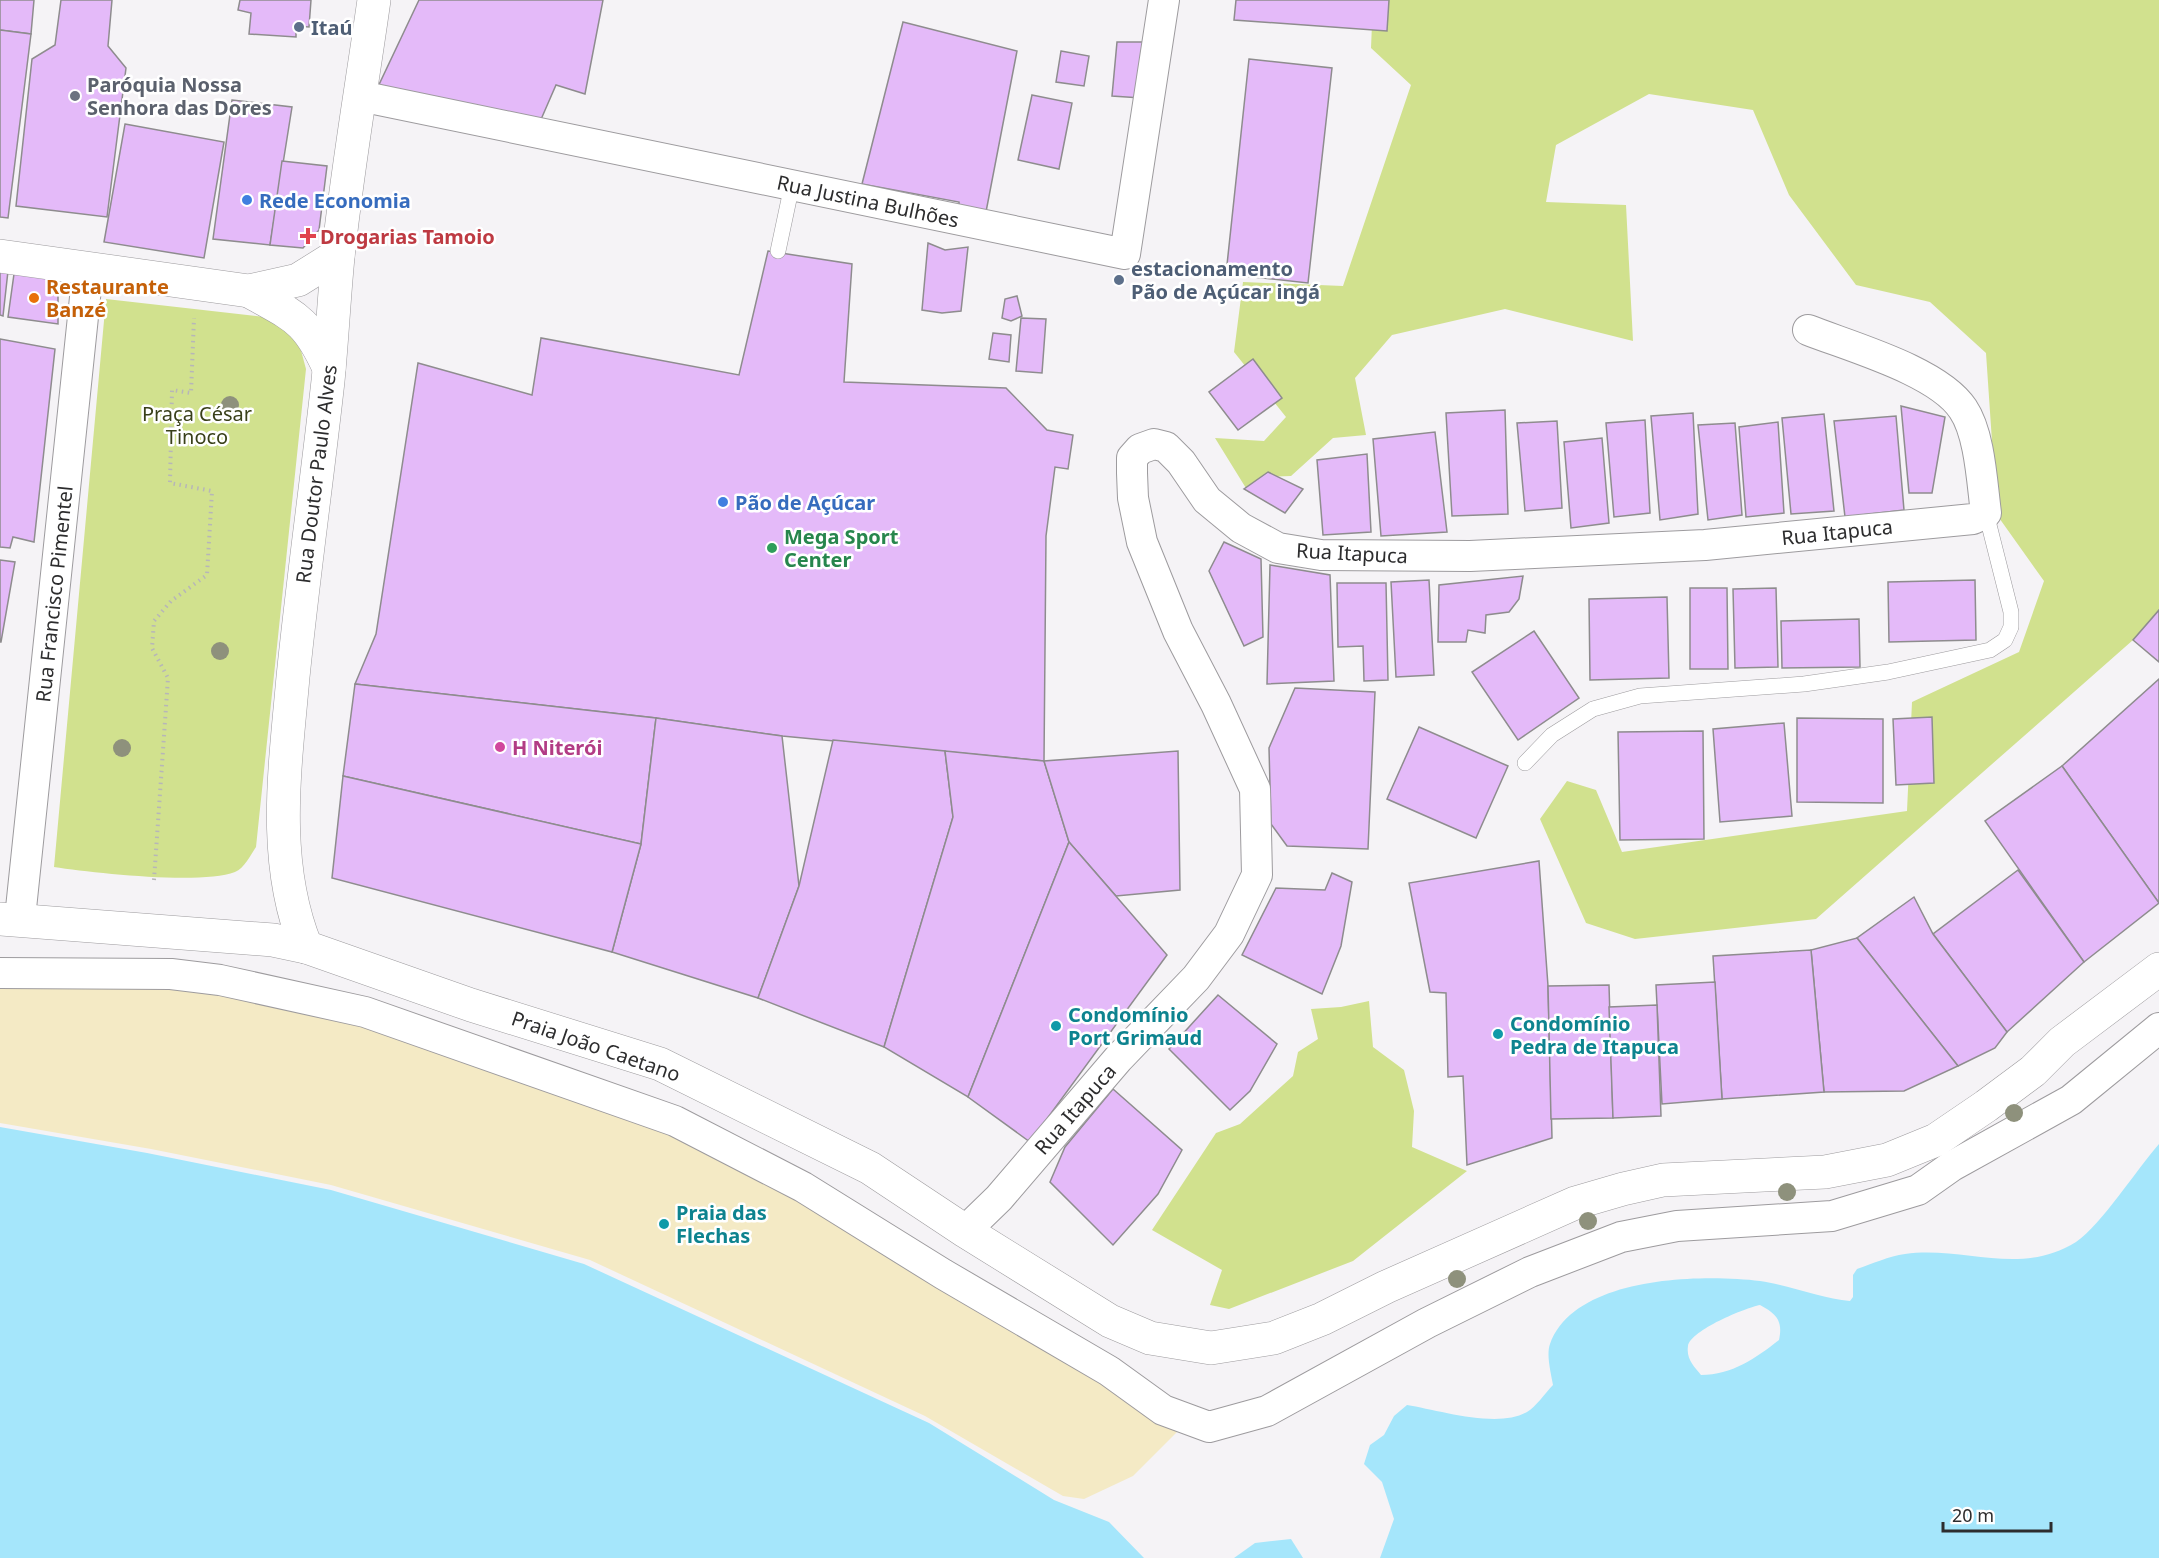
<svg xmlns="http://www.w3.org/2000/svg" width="2159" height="1558" font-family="'Noto Sans',sans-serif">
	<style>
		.green { fill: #d1e18e }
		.sand { fill: #f4eac5 }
		.water { fill: #a5e6fb; fill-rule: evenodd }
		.building { fill: #e4baf9; stroke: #8e8c8e; stroke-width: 1.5 }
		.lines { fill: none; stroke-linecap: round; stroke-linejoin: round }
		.lane-casing { stroke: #9d9b9e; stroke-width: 16 }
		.street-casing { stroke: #9d9b9e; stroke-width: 32 }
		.secondary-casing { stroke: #9d9b9e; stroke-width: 34 }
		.path { stroke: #b7b6b8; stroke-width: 4; stroke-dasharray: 1.5 4.5; stroke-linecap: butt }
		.lane { stroke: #fff; stroke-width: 15 }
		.street { stroke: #fff; stroke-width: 30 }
		.secondary { stroke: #fff; stroke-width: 33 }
		.tree { fill: #8e917c }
		.service-dot { fill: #5c6f8a; stroke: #fff; stroke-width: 2 }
		.worship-dot { fill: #6b7280; stroke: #fff; stroke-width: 2 }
		.shop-dot { fill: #3f7fe0; stroke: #fff; stroke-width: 2 }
		.health-dot { fill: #e0444e; stroke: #fff; stroke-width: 2 }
		.food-dot { fill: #e8710a; stroke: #fff; stroke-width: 2 }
		.leisure-dot { fill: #2e9e5b; stroke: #fff; stroke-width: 2 }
		.hotel-dot { fill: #d1479c; stroke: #fff; stroke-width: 2 }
		.culture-dot { fill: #0f9aa8; stroke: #fff; stroke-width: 2 }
		.labels { text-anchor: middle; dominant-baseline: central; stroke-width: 5; stroke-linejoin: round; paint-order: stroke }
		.service-label { font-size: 20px; font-weight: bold; fill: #4e5e75; stroke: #fff; text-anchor: start }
		.worship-label { font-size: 20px; font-weight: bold; fill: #5b616d; stroke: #fff; text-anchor: start }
		.shop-label { font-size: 20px; font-weight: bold; fill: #366cbe; stroke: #fff; text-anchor: start }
		.street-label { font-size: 20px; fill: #2d2d2e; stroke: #fff }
		.health-label { font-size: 20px; font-weight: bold; fill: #be3a42; stroke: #fff; text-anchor: start }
		.food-label { font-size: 20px; font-weight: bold; fill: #c56008; stroke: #fff; text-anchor: start }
		.park-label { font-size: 20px; fill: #394019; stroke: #fff }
		.leisure-label { font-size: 20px; font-weight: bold; fill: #27864d; stroke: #fff; text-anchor: start }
		.hotel-label { font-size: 20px; font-weight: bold; fill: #b23c85; stroke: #fff; text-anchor: start }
		.culture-label { font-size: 20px; font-weight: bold; fill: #0d838f; stroke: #fff; text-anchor: start }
	</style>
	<rect width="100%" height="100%" fill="#f5f3f6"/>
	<!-- green -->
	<g class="green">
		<path d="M1373 0H2159V610L2133 640 1816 919 1635 939 1586 923 1540 819 1567 781 1596 790 1622 852 1907 811 1912 702 2019 652 2044 581 1997 515 1986 353 1930 302 1856 285 1789 195 1753 110 1649 94 1556 145 1546 202 1626 205 1633 341 1505 309 1392 335 1355 378 1366 435 1333 438 1291 476 1265 477 1249 493 1215 438 1264 441 1286 417 1234 352 1243 282 1343 286 1411 85 1371 48Z"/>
		<path d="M106 299 264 317 296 332 306 369 256 847C251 854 244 869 235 872 201 885 94 873 54 867Z"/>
		<path d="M1369 1001 1373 1047 1404 1070 1414 1111 1412 1147 1467 1171 1353 1261 1229 1309 1210 1305 1222 1270 1152 1230 1216 1133 1240 1124 1293 1076 1298 1052 1318 1039 1311 1009 1341 1007Z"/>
	</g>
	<!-- sand -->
	<path class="sand" d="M0 973 220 981 675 1122 1189 1420 1133 1476 1084 1499 1063 1496 925 1416 590 1260 331 1185 151 1149 0 1123Z"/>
	<!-- water -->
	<g class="water">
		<path d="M0 1127 147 1153 331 1190 584 1264 929 1423 1054 1500 1109 1522 1144 1558H0Z"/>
		<path d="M2159 1144V1558H1380L1394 1519 1382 1482 1364 1464 1370 1445 1384 1435 1394 1416 1407 1405C1438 1410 1498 1429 1527 1412 1536 1407 1545 1393 1553 1385 1551 1373 1546 1355 1550 1344 1575 1276 1700 1274 1760 1281 1789 1285 1823 1299 1850 1301L1853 1297V1275L1857 1269C1872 1264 1889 1256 1905 1254 1965 1246 2020 1277 2076 1242 2102 1224 2136 1170 2159 1144ZM1760 1305C1777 1314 1783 1321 1779 1340 1756 1358 1732 1375 1701 1375 1694 1366 1686 1359 1688 1346 1691 1330 1745 1308 1760 1305Z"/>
		<path d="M1291 1539 1303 1558H1234L1255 1543Z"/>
	</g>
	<!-- building -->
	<g class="building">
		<path d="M0 0H34L31 34 0 30Z"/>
		<path d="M61 0H112L108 46 126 68 107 217 16 206 32 59 55 45Z"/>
		<path d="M240 0H311L309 27 296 26V37L249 34 251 13 238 10Z"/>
		<path d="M419 0H603L585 94 556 85 539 124 376 91Z"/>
		<path d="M1236 0H1389L1387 31 1234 20Z"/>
		<path d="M903 22 1017 51 985 217 959 211V202L862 184Z"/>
		<path d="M0 30 31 34 8 218 0 217Z"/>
		<path d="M1117 42H1152L1141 98 1112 96Z"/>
		<path d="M1061 51 1089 56 1084 86 1056 82Z"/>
		<path d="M1249 59 1332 68 1308 283 1226 274Z"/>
		<path d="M1032 95 1072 103 1059 169 1018 160Z"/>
		<path d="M232 100 292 107 270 245 213 239Z"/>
		<path d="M125 124 224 142 204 258 104 242Z"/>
		<path d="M282 161 327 166 319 230 303 248 270 245Z"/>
		<path d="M928 243 945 250 968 247 961 311 942 313 922 310Z"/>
		<path d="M768 251 852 264 844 382 1006 388 1047 430 1073 435 1068 469 1055 467 1046 536 1044 761 782 736 656 718 355 684 376 634 418 363 532 395 541 338 739 375Z"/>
		<path d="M0 270 8 271 3 316 0 315Z"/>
		<path d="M14 274 58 278V324L8 317Z"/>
		<path d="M1017 296 1022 316 1011 321 1002 318 1005 299Z"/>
		<path d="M1021 318 1046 319 1042 373 1016 371Z"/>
		<path d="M993 333 1011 335 1009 362 989 359Z"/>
		<path d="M0 339 55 349 34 542 13 537 10 548 0 547Z"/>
		<path d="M1253 359 1282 398 1238 430 1209 392Z"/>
		<path d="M1901 406 1945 417 1932 493H1909Z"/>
		<path d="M1505 410 1508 514 1452 516 1446 413Z"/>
		<path d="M1693 413 1698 514 1660 520 1651 416Z"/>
		<path d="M1824 414 1834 511 1791 514 1782 418Z"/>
		<path d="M1896 416 1904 510 1845 517 1834 421Z"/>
		<path d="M1645 420 1650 513 1614 517 1606 423Z"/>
		<path d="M1557 421 1562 508 1525 511 1517 423Z"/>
		<path d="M1778 422 1784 513 1746 517 1739 427Z"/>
		<path d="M1735 423 1742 515 1708 520 1698 425Z"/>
		<path d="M1435 432 1447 532 1381 536 1373 439Z"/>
		<path d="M1602 438 1609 523 1571 528 1564 442Z"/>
		<path d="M1367 454 1371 532 1323 535 1317 460Z"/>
		<path d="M1268 472 1303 489 1285 513 1244 489Z"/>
		<path d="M1224 542 1261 559 1263 637 1244 646 1209 571Z"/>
		<path d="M0 560 15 562 1 642H0Z"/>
		<path d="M1270 565 1330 575 1334 681 1267 684Z"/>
		<path d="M1523 576 1519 599 1509 612 1486 615 1485 633 1468 630 1466 642H1438L1439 585Z"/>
		<path d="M1429 580 1434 675 1396 677 1391 582Z"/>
		<path d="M1975 580 1976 640 1889 642 1888 582Z"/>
		<path d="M1337 583H1386L1388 680 1364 681 1363 646 1338 647Z"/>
		<path d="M1690 588H1727L1728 669H1690Z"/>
		<path d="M1776 588 1778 667 1735 668 1733 589Z"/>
		<path d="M1667 597 1669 678 1590 680 1589 599Z"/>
		<path d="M2159 610V662L2133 640Z"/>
		<path d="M1859 619 1860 667 1782 668 1781 621Z"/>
		<path d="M1534 631 1579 698 1518 740 1472 672Z"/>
		<path d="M2159 679V903L2062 766Z"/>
		<path d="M355 684 656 718 641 844 343 776Z"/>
		<path d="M1295 688 1375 692 1368 849 1287 846 1271 824 1269 748Z"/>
		<path d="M1932 717 1934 783 1896 785 1893 719Z"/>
		<path d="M656 718 782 736 799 886 758 998 612 952 641 844Z"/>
		<path d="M1797 718 1883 719V803L1797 802Z"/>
		<path d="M1784 723 1792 816 1720 822 1713 729Z"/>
		<path d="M1419 727 1508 766 1476 838 1387 799Z"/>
		<path d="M1703 731 1704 839 1620 840 1618 732Z"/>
		<path d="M833 740 945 751 953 817 884 1047 758 998 799 886Z"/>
		<path d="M945 751 1044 761 1069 842 968 1097 884 1047 953 817Z"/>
		<path d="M1178 751 1180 890 1116 896 1069 842 1044 761Z"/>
		<path d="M2062 766 2159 903 2084 962 1985 821Z"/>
		<path d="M343 776 641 844 612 952 332 878Z"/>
		<path d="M1069 842 1167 955 1030 1142 968 1097Z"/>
		<path d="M1539 861 1548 986 1552 1138 1467 1165 1463 1076 1448 1077 1446 993 1430 992 1409 883Z"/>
		<path d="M2018 870 2084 962 2007 1032 1933 934Z"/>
		<path d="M1332 873 1352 882 1341 946 1322 994 1242 955 1276 888 1325 890Z"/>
		<path d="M1914 897 1933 934 2007 1032 1995 1048 1958 1066 1857 938Z"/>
		<path d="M1857 938 1958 1066 1904 1091 1824 1092 1811 950Z"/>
		<path d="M1811 950 1824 1092 1722 1099 1713 956Z"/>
		<path d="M1715 982 1722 1099 1662 1104 1656 985Z"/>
		<path d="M1609 985 1613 1118 1551 1119 1548 986Z"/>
		<path d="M1218 995 1277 1044 1250 1091 1230 1110 1169 1049Z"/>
		<path d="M1657 1005 1661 1116 1613 1118 1609 1007Z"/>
		<path d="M1113 1089 1182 1150 1158 1194 1113 1245 1050 1182 1065 1147Z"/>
	</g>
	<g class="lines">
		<defs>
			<g id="lane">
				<path d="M778 251 792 185"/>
				<path d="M1525 763 1552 735 1593 709 1640 696 1804 684 1888 672 1990 650 2005 640 2011 627V612L1986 513"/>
			</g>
			<g id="street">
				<path d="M360 96 1125 254 1164 0"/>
				<path d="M20 918 88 269"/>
				<path d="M0 973 171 974 220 980 365 1012 675 1121 803 1187 943 1274 1109 1371 1163 1410 1209 1427 1267 1411 1427 1323 1530 1272 1621 1237 1677 1226 1832 1216 1918 1190 1952 1166 2071 1100 2159 1028"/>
				<path d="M965 1231 999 1198 1118 1059 1196 978 1229 934 1257 875 1255 789 1216 704 1178 631 1142 542 1133 498 1132 473V458L1140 449 1154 444 1166 447 1181 462 1207 500 1241 528 1278 548 1321 555 1470 556 1705 545 1973 519 1986 513C1982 483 1980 434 1963 409 1938 371 1851 347 1808 330"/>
			</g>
			<g id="secondary">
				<path d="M0 256 249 291 298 280 338 255"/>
				<path d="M249 291C295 317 306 318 329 368"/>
				<path d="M0 919 273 940 306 947 471 1005 660 1064 870 1168 965 1231 1110 1321 1150 1338 1211 1348 1274 1338 1322 1319 1386 1287 1575 1203 1623 1189 1663 1180 1825 1172 1887 1160 1936 1140 1986 1106 2033 1071 2062 1042 2159 969"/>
				<path d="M306 947C271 861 285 768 293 677 303 578 317 480 328 381 332 340 334 298 338 257 347 171 362 85 374 0"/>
			</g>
		</defs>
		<!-- lane casing -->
		<use href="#lane" class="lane-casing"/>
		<!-- street casing -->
		<use href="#street" class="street-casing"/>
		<!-- secondary casing -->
		<use href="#secondary" class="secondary-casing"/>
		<!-- path -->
		<path class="path" d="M154 880 168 678 152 648 154 621 171 601 207 575 212 491 170 483 172 390 191 393 194 318"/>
		<!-- lane -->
		<use href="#lane" class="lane"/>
		<!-- street -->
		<use href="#street" class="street"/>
		<!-- secondary -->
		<use href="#secondary" class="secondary"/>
	</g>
	<!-- trees -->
	<g class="tree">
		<circle cx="230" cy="405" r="9"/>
		<circle cx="220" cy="651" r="9"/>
		<circle cx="122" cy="748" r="9"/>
		<circle cx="2014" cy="1113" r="9"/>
		<circle cx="1787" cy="1192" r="9"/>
		<circle cx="1588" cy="1221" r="9"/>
		<circle cx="1457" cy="1279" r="9"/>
	</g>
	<!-- markers -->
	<g class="service-dot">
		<circle cx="299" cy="27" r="6"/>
		<circle cx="1119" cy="280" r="6"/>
	</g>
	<circle class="worship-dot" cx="75" cy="96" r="6"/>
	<g class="shop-dot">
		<circle cx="247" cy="200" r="6"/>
		<circle cx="723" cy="502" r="6"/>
	</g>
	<path class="health-dot" d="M305 227h6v6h6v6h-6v6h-6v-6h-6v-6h6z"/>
	<circle class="food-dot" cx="34" cy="298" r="6"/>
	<circle class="leisure-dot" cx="772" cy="548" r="6"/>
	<circle class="hotel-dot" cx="500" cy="747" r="6"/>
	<g class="culture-dot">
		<circle cx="1056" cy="1026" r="6"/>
		<circle cx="1498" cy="1034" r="6"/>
		<circle cx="664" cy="1224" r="6"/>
	</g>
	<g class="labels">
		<!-- service labels -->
		<g class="service-label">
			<text x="311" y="27">Itaú</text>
			<text x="1131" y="268">estacionamento<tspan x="1131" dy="23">Pão de Açúcar ingá</tspan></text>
		</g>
		<!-- worship labels -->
		<g class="worship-label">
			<text x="87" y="84">Paróquia Nossa<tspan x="87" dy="23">Senhora das Dores</tspan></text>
		</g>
		<!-- shop labels -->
		<g class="shop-label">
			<text x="259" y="200">Rede Economia</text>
			<text x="735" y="502">Pão de Açúcar</text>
		</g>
		<!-- street labels -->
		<g class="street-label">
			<text transform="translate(868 201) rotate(12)">Rua Justina Bulhões</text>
			<text transform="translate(316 474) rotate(-83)">Rua Doutor Paulo Alves</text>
			<text transform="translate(1837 532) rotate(-6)">Rua Itapuca</text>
			<text transform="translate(1352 553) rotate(3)">Rua Itapuca</text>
			<text transform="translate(54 594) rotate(-84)">Rua Francisco Pimentel</text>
			<text transform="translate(596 1046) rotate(19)">Praia João Caetano</text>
			<text transform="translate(1075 1109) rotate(-49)">Rua Itapuca</text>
		</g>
		<!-- health labels -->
		<g class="health-label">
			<text x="320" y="236">Drogarias Tamoio</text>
		</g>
		<!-- food labels -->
		<g class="food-label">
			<text x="46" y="286">Restaurante<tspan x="46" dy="23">Banzé</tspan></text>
		</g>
		<!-- park labels -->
		<g class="park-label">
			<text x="197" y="413">Praça César<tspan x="197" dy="23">Tinoco</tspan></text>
		</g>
		<!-- leisure labels -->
		<g class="leisure-label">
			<text x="784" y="536">Mega Sport<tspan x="784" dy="23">Center</tspan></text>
		</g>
		<!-- hotel labels -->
		<g class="hotel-label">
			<text x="512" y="747">H Niterói</text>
		</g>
		<!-- culture labels -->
		<g class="culture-label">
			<text x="1068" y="1014">Condomínio<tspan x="1068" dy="23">Port Grimaud</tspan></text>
			<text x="1510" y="1023">Condomínio<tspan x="1510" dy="23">Pedra de Itapuca</tspan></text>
			<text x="676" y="1212">Praia das<tspan x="676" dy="23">Flechas</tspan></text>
		</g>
	</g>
	<!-- scale -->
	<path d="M1943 1522v9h108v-9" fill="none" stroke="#2d2d2e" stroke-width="3"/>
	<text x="1952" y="1522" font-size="18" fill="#2d2d2e" stroke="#ffffff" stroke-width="4.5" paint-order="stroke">20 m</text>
</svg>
